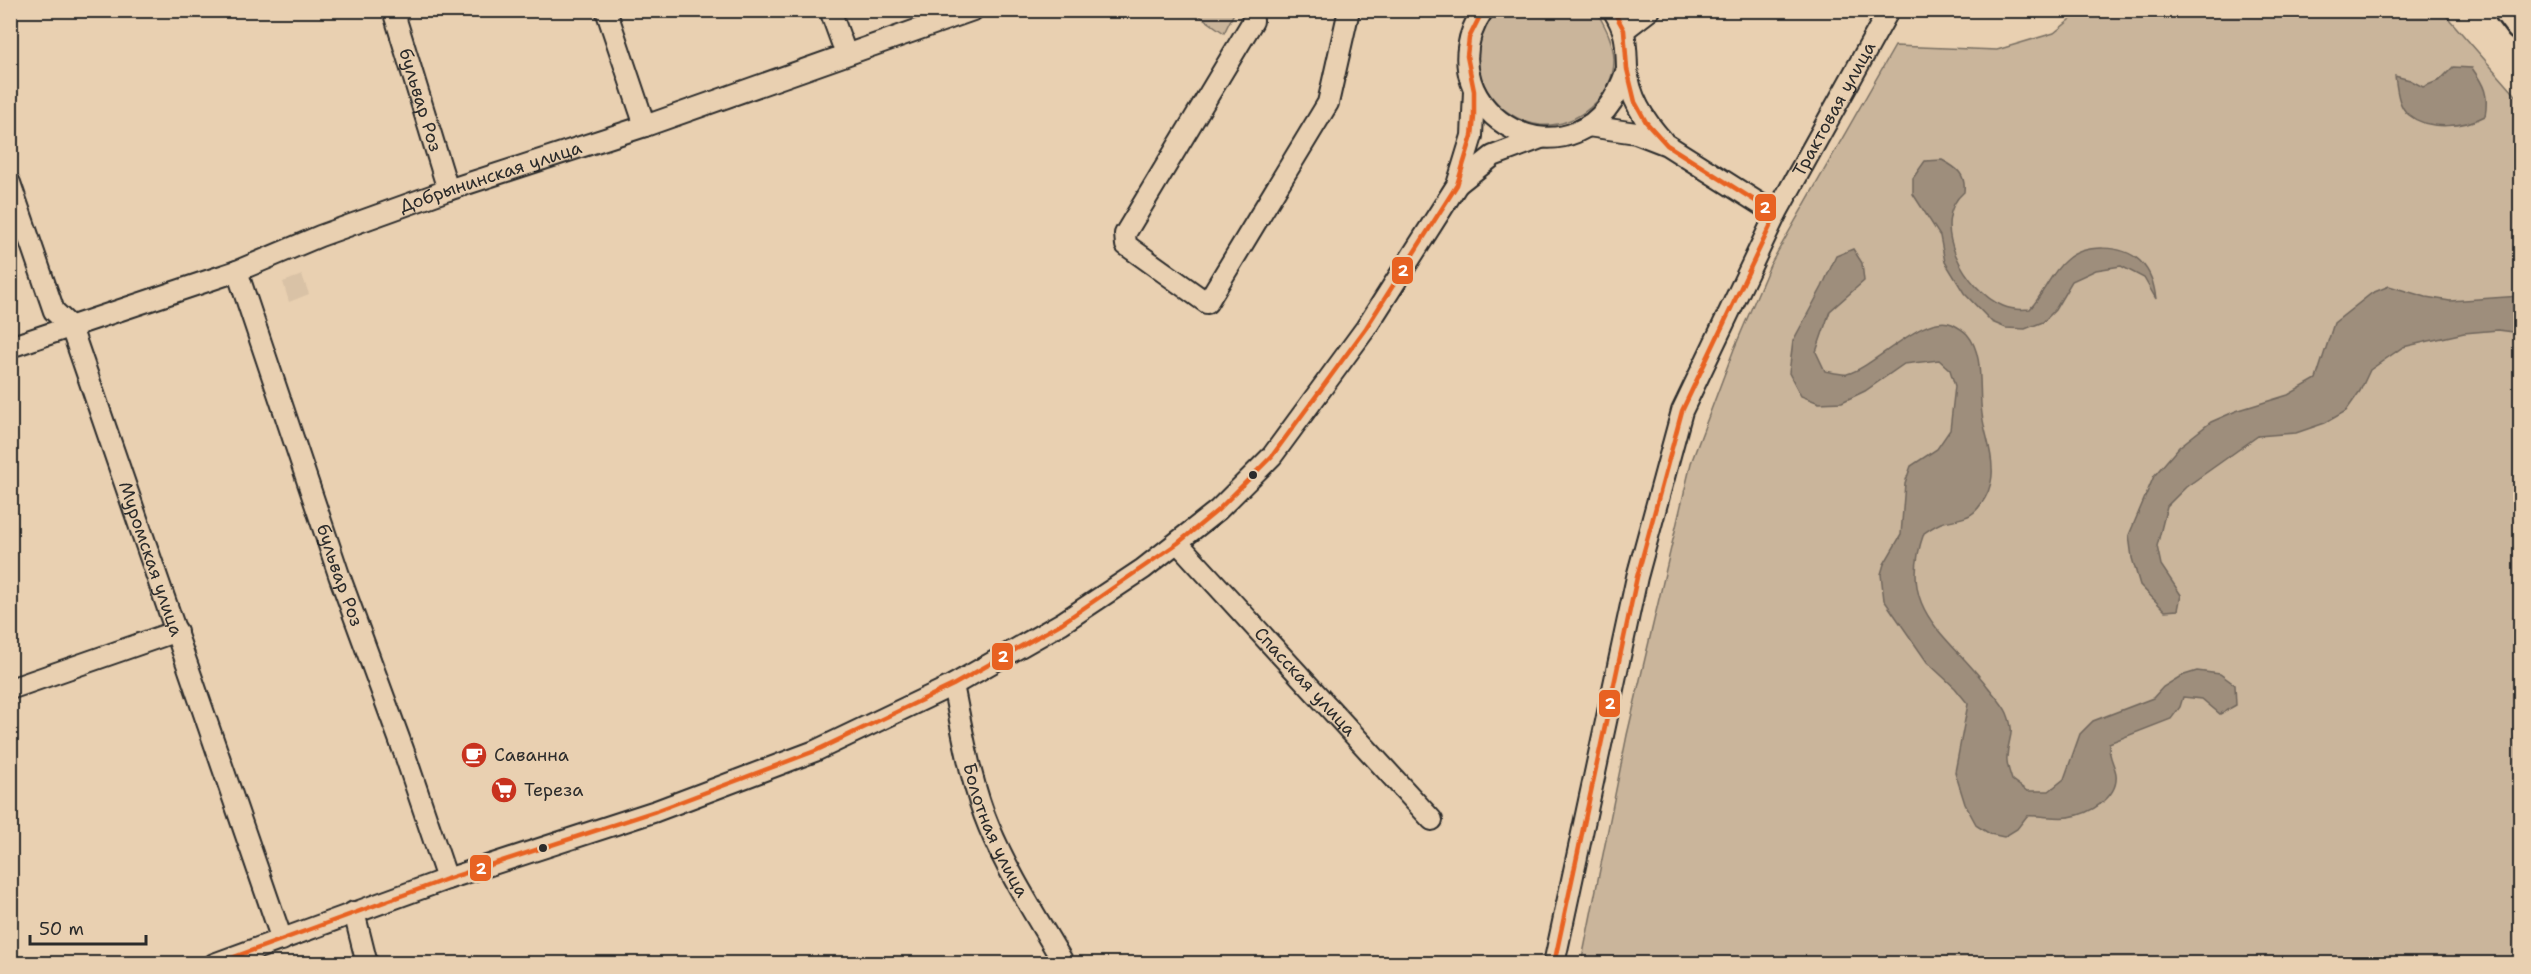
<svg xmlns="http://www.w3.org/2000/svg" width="2531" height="974" font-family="'Shantell Sans',sans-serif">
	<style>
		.built { fill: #d9c2a6 }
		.green { fill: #cab59b; stroke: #7a7063; stroke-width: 1.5 }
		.water { fill: #9e8e7c; stroke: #70665c; stroke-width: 1.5 }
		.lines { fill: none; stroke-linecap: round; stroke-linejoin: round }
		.minor-casing { stroke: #2b2b2b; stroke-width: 24 }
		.highway-casing { stroke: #2b2b2b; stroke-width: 33 }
		.minor { stroke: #e9d0b1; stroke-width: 20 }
		.highway { stroke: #e9d0b1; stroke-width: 28 }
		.bus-1-casing { stroke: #e9d0b1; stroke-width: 9 }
		.bus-1 { stroke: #e86222; stroke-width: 4.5 }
		.bus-dot { fill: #2b2b2b; stroke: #e9d0b1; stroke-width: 2 }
		.labels { text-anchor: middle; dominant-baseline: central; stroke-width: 4.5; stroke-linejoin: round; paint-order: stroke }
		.street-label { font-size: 18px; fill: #2b2b2b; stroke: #e9d0b1 }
		.poi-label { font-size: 18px; fill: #2b2b2b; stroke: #e9d0b1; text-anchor: start }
		.line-badge { stroke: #e9d0b1; stroke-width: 2 }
		.badge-label { font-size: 16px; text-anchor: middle; font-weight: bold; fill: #fff }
	</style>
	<rect width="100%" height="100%" fill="#e9d0b1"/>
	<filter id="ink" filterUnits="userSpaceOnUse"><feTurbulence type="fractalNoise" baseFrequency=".0167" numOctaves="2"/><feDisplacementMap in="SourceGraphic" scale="12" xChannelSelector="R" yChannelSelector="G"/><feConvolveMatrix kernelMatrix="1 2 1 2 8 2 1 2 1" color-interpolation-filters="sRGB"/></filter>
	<g filter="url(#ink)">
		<!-- built -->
		<path class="built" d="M302 275 309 294 289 302 283 282Z"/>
		<!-- green -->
		<g class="green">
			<path d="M1193 11H1235L1224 33Z"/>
			<path d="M1497 11 1597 12C1606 28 1613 41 1614 59 1615 96 1575 129 1540 125 1505 120 1474 88 1478 51 1479 35 1487 23 1497 11Z"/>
			<path d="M2081 11H2442L2520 100V963L1581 964 1627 735 1691 463 1734 349 1770 265 1895 46 1997 50 2054 33Z"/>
		</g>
		<!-- water -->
		<g class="water">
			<path d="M2453 67 2472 68C2484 85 2489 95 2485 116 2465 127 2428 131 2409 115 2398 107 2397 89 2395 76L2410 80 2423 87 2440 80Z"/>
			<path d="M1942 160C1957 168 1966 174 1964 192 1927 223 1966 291 2003 306 2012 310 2020 310 2030 309 2044 294 2050 273 2066 260 2084 244 2122 244 2140 261 2151 272 2154 284 2156 299L2144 278 2121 266 2096 270 2072 281 2055 310 2043 322 2025 329 2006 328 1992 322 1964 293 1945 262 1940 236 1913 194V178L1925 161Z"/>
			<path d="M1853 249 1862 263 1864 281 1830 311 1816 352 1825 371C1831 372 1841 375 1847 374 1876 366 1924 312 1952 324 1956 326 1964 331 1967 334 1985 355 1978 389 1982 414 1984 431 1992 450 1992 468 1993 477 1990 490 1985 498 1972 520 1965 517 1944 522 1937 524 1930 529 1924 533 1896 611 1946 632 1988 687 1994 695 2003 704 2007 713 2016 736 2008 736 2007 757 2006 764 2010 773 2012 780L2027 791H2049L2064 779 2080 734 2093 721 2153 698 2163 687 2181 676 2197 671 2220 674 2235 685 2236 705 2220 714 2202 699 2183 697 2180 707 2171 719 2109 743C2108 756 2114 763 2116 774 2119 798 2089 814 2069 817 2056 819 2040 815 2027 816L2017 829 2004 837 1990 834 1977 826 1965 804 1955 772 1968 704 1955 688 1927 662 1884 600 1881 574 1884 564 1901 535 1905 483 1911 466 1937 449 1950 430 1955 386 1950 370 1939 360 1904 364 1865 391 1842 402 1819 403 1801 396 1789 373 1793 341 1822 287 1836 256Z"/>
			<path d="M2389 286 2426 297 2450 301 2520 296V333L2498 330 2464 333 2403 347 2370 370 2360 391 2346 411 2325 423 2296 433 2258 436 2186 487 2167 506 2157 546 2161 565 2181 595 2178 610 2165 611 2140 585 2132 558 2129 535 2154 476 2179 447 2211 422 2236 411 2288 395 2316 379 2334 323 2372 293Z"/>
		</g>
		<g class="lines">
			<defs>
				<g id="minor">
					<path id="s1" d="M393 10 448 190"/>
					<path d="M606 10 645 126"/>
					<path d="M830 10 846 54"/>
					<path d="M1252 10 1253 21 1125 234 1126 245 1207 303 1328 103 1349 10"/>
					<path d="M1483 10C1416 111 1582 207 1627 69"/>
					<path d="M1613 10C1627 33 1626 42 1627 68 1629 97 1644 120 1663 141"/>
					<path d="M1624 30 1650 10"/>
					<path d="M1588 126 1636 133 1667 145 1776 214"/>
					<path id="s2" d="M10 183 54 311 71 327 282 940"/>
					<path d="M1459 183 1493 156 1541 138"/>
					<path id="s3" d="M237 271 339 575 404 752 447 879"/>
					<path id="s4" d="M10 347 237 271 320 236 448 190 645 126 973 10"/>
					<path id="s5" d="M1178 543 1432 820"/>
					<path id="s6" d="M953 685C963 733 970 782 989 827 1009 875 1038 919 1064 964"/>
					<path d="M10 689 177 631"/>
					<path d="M354 912 367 964"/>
					<path d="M214 964 447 879 656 811 815 751 953 685 1062 623 1143 569 1218 510 1272 456 1366 328 1457 185 1472 136 1474 91"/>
					<path id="s7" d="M1554 964 1637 577 1682 411 1776 214 1889 10"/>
				</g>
				<path id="highway" d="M2508 10 2520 26"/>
			</defs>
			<!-- minor casing -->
			<use href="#minor" class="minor-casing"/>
			<!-- highway casing -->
			<use href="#highway" class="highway-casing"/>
			<!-- minor -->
			<use href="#minor" class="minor"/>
			<!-- highway -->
			<use href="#highway" class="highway"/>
			<defs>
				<g id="bus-1">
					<path d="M215 964 447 879 656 811 815 751 953 685 1062 623 1178 543 1218 510 1272 456 1366 328 1457 185 1472 136 1474 117V91L1467 56 1469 38 1483 10"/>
					<path d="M1554 964 1637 577 1682 411 1776 214 1667 145 1646 122 1635 102 1627 69 1624 30 1613 10"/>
				</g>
			</defs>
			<!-- bus-1 casing -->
			<use href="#bus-1" class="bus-1-casing"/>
			<!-- bus-1 -->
			<use href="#bus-1" class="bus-1"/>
		</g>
	</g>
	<!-- icons -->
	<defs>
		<symbol id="cafe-disc" viewBox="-11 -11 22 22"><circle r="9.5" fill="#c8321e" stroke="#e9d0b1"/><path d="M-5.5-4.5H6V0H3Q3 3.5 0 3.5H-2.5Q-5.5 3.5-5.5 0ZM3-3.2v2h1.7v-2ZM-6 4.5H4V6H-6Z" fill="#fff"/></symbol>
		<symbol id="supermarket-disc" viewBox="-11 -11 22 22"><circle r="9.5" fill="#c8321e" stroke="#e9d0b1"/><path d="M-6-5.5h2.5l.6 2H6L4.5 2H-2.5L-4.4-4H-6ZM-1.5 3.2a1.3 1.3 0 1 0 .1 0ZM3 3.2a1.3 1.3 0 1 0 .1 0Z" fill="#fff"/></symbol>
	</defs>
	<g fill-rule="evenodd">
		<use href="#cafe-disc" x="459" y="740" width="30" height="30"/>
		<use href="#supermarket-disc" x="489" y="775" width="30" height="30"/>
	</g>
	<!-- markers -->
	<g class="bus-dot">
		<circle cx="1253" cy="475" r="5"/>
		<circle cx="543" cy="848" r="5"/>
	</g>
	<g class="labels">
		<!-- street labels -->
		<g class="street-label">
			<text stroke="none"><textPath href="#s1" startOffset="94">бульвар Роз</textPath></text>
			<text stroke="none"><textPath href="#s7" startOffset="906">Трактовая улица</textPath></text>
			<text stroke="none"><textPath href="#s4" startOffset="510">Добрынинская улица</textPath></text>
			<text stroke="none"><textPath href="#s2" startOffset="404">Муромская улица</textPath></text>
			<text stroke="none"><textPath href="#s3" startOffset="321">бульвар Роз</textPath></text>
			<text stroke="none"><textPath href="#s5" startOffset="188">Спасская улица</textPath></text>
			<text stroke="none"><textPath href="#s6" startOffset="152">Болотная улица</textPath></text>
		</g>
		<!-- poi labels -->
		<g class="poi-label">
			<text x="494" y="755">Саванна</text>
			<text x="524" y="790">Тереза</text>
		</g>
	</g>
	<g class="line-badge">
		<rect x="1754" y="193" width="23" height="29" rx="6" fill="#e86222"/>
		<rect x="1391" y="256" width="23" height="29" rx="6" fill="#e86222"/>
		<rect x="991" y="642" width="23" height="29" rx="6" fill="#e86222"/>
		<rect x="1598" y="689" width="23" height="29" rx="6" fill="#e86222"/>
		<rect x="469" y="854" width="23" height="28" rx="6" fill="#e86222"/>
	</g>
	<g class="badge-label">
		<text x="1765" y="213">2</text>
		<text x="1403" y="276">2</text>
		<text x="1003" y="662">2</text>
		<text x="1610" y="709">2</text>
		<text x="481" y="874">2</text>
	</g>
	<!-- margin -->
	<rect width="2531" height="974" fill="none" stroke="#e9d0b1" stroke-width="36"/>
	<rect x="18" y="18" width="2495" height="938" fill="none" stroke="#2b2b2b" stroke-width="2" filter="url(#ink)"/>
	<!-- scale -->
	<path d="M30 935v9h116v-9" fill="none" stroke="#2b2b2b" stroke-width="3"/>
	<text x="39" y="935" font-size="18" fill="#2b2b2b" stroke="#e9d0b1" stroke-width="4.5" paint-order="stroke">50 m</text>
</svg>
